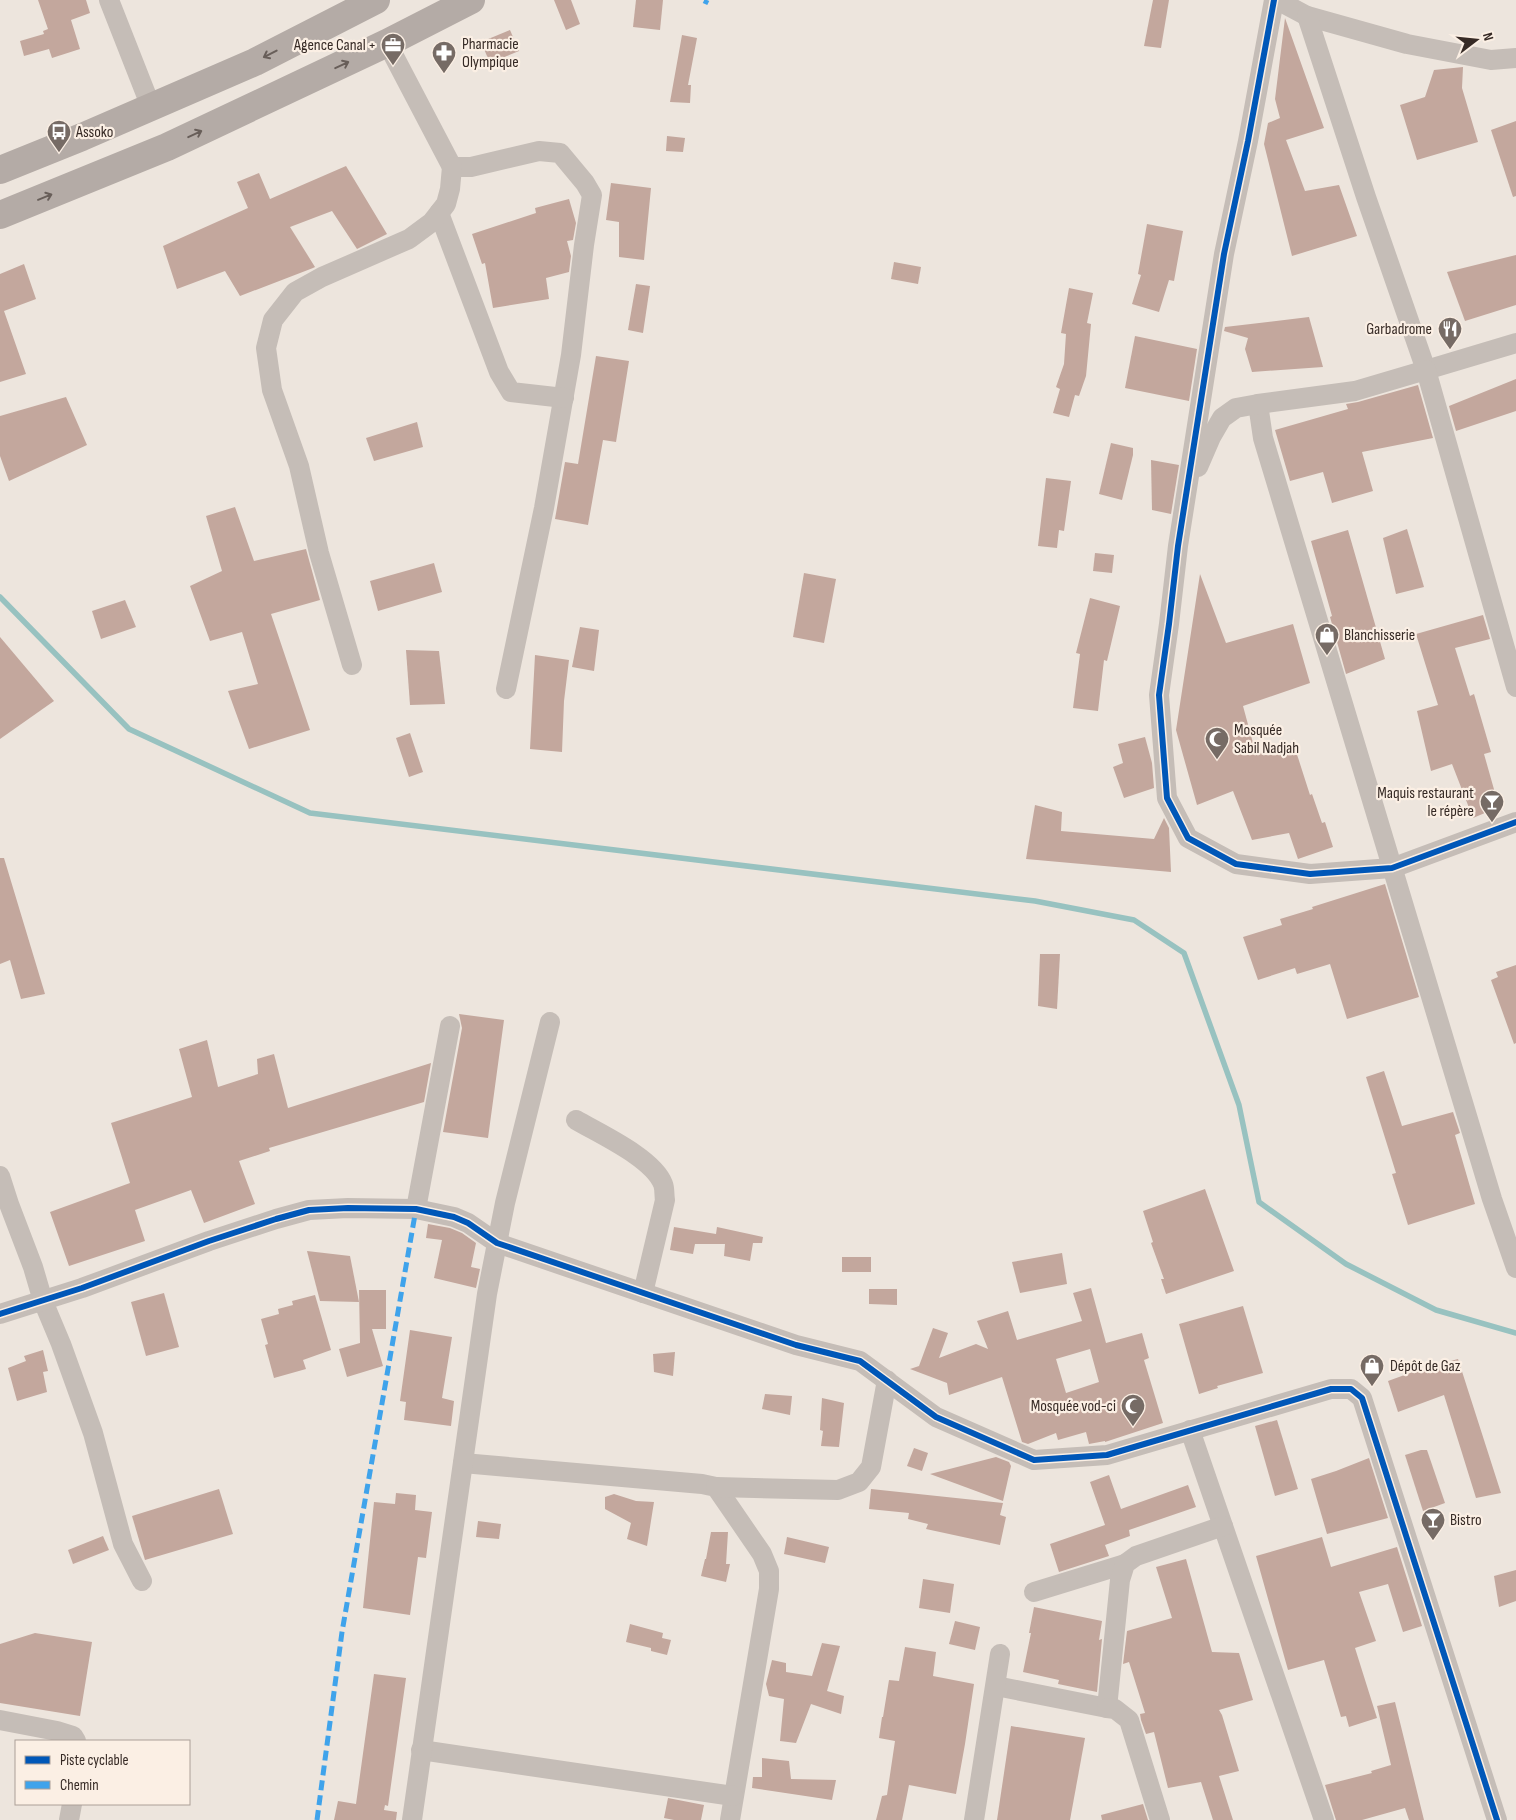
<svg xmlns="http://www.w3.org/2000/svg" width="1516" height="1820" font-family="'Sofia Sans Condensed',sans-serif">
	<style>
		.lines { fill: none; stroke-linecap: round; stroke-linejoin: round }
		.stream { stroke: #98c2c0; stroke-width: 5.5 }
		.building { fill: #c3a79d; fill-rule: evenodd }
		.street { stroke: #c5bdb7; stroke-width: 20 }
		.primary { stroke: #b4aba6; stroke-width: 28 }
		.quiet { stroke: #3fa3eb; stroke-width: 5; stroke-dasharray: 10 5; stroke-linecap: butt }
		.cycleway-casing { stroke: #fbefe4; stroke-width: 9 }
		.cycleway { stroke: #0057b8; stroke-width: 6 }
		.oneway { stroke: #685e59 }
		.labels { text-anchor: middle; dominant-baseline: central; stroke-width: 4.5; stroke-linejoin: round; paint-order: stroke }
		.poi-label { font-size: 16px; fill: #362a25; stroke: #fbefe4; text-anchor: start }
	</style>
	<rect width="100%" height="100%" fill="#ede5dd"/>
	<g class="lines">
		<!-- stream -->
		<path class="stream" d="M0 597 129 729 310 813 1035 901 1134 920 1184 953 1239 1105 1259 1202 1346 1264 1436 1310 1516 1333"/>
	</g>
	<!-- building -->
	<g class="building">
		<path d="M38 0H86L90 13 71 20 80 49 52 58 49 49 24 56 20 41 44 34 43 31 48 29Z"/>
		<path d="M554 0H571L580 24 566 30Z"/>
		<path d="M636 0H663L660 30 633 27Z"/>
		<path d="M1153 0H1169L1161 48 1144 46Z"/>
		<path d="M1285 18 1324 128 1286 140 1305 191 1339 185 1357 236 1292 256 1264 144 1268 123 1280 118 1275 99Z"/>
		<path d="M510 30 519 51 490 63 481 42Z"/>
		<path d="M682 35 697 38 688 85H691L690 103 670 102Z"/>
		<path d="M1463 67 1462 88 1478 142 1417 160 1400 105 1425 97 1434 70Z"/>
		<path d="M1516 121V196L1513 197 1491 130Z"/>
		<path d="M667 136 685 138 683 152 666 151Z"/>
		<path d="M346 166 387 234 357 249 332 211 290 227 315 267 313 268 240 296 225 271 177 289 163 246 248 208 237 182 259 173 270 199Z"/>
		<path d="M611 183 651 188 644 260 619 257V222L606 220Z"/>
		<path d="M569 199 576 223 573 240 567 241 571 256 569 272 546 278 549 299 493 308 485 263 482 264 472 234 536 213 535 208Z"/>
		<path d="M1147 224 1183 231 1174 281 1169 280 1159 312 1132 304 1141 275 1138 274Z"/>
		<path d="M1516 255V305L1465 321 1447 272Z"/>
		<path d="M894 262 921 267 918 284 891 279Z"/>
		<path d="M24 264 36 299 4 311 26 374 0 382V274Z"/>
		<path d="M636 284 650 286 643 333 628 330Z"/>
		<path d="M1069 288 1093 293 1087 323 1091 324 1086 376 1079 396 1075 395 1069 417 1053 413 1060 389 1056 387 1064 364 1066 334 1061 333Z"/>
		<path d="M1309 317 1323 367 1252 372 1245 349 1248 338 1224 331 1225 327Z"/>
		<path d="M1135 336 1197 349 1189 401 1125 388Z"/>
		<path d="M596 356 629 361 616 442 603 440 588 525 555 519 565 462 578 464Z"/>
		<path d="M1516 379V411L1456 431 1449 406Z"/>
		<path d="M1418 385 1433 438 1362 452 1373 491 1332 503 1323 472 1290 481 1275 430 1348 409 1346 404 1358 402Z"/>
		<path d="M66 397 87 445 9 481 0 456V416Z"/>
		<path d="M417 422 423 447 374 461 366 438Z"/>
		<path d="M1111 443 1133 448V455L1122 500 1099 494Z"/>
		<path d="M1151 460 1179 465 1171 514 1152 510Z"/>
		<path d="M1046 478 1071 481 1064 531 1059 530 1057 548 1038 546Z"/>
		<path d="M235 507 254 561 306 549 320 600 271 614 310 730 249 749 228 691 258 684 242 632 210 641 190 586 222 571 206 516Z"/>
		<path d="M1407 529 1424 587 1396 594 1383 538Z"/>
		<path d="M1348 530 1385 659 1346 674 1330 617 1332 616 1311 541Z"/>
		<path d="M1095 553 1114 555 1112 573 1093 571Z"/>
		<path d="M434 563 442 592 378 611 370 581Z"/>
		<path d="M804 573 836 579 824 643 793 637Z"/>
		<path d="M1200 574 1226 643 1293 624 1310 683 1243 706 1256 754 1293 742 1310 795 1312 794 1322 823 1325 822 1333 847 1298 859 1289 833 1252 840 1233 791 1197 805 1176 730Z"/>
		<path d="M1090 598 1120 606 1107 661 1104 660 1098 711 1073 708 1080 654 1076 653Z"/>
		<path d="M125 600 136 627 101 639 92 611Z"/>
		<path d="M1483 615 1490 639 1455 648 1470 696 1474 694 1491 752 1484 754 1499 807 1473 818 1452 764 1431 771 1417 711 1438 705 1416 634Z"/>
		<path d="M580 627 599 630 594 671 572 667Z"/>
		<path d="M0 637 54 701 0 739Z"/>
		<path d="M406 650 439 651 445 704 410 705Z"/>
		<path d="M535 655 569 660 564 701 562 752 530 749Z"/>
		<path d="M410 733 423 772 409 777 396 738Z"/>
		<path d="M1145 737 1152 763 1154 788 1124 798 1113 767 1123 763 1118 744Z"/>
		<path d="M1035 805 1062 812 1061 831 1154 839 1164 818 1169 828 1171 872 1026 859Z"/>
		<path d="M0 858H4L45 994 21 999 10 960 0 964Z"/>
		<path d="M1385 884 1419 997 1347 1019 1330 964 1297 974 1295 968 1258 980 1243 937 1282 925 1280 919 1313 909 1312 907Z"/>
		<path d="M1040 954H1060L1057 1009 1038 1006Z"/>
		<path d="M1516 965V1043L1514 1044 1491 980 1498 977 1496 972Z"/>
		<path d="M459 1014 504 1020 488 1138 443 1132 462 1028Z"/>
		<path d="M207 1040 218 1087 258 1074 257 1059 274 1054 288 1108 431 1063 424 1102 269 1148 270 1151 239 1161 255 1204 204 1223 191 1190 135 1210 145 1241 69 1266 50 1212 130 1183 111 1123 192 1097 179 1049Z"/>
		<path d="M1384 1071 1402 1126 1453 1112 1460 1133 1455 1135 1475 1204 1408 1225 1392 1174 1396 1173 1366 1077Z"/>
		<path d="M1205 1189 1234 1271 1166 1294 1161 1279H1164L1151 1243 1153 1242 1143 1211Z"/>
		<path d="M428 1224 450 1228 462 1233 476 1243 471 1267 480 1269 476 1288 434 1278 442 1240 426 1238Z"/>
		<path d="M674 1227 716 1234 717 1227 763 1237 762 1243H753L750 1261 724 1256 725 1244H695L693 1254 670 1250Z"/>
		<path d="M307 1251 350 1256 359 1302 320 1301Z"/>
		<path d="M1062 1253 1067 1284 1020 1293 1012 1262Z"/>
		<rect x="842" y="1257" width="29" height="15"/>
		<path d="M1091 1288 1106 1343 1142 1333 1149 1358 1144 1360 1163 1423 1105 1442V1441L1089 1444 1086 1432 1058 1440 1056 1433 1028 1444 1022 1442 1002 1377 949 1395 947 1383 910 1369 919 1366 933 1328 948 1333 939 1358 976 1344 988 1349 977 1321 1008 1311 1017 1340 1082 1321 1073 1293ZM1090 1349 1099 1382 1066 1393 1056 1359Z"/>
		<path d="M869 1289H897V1305L869 1304Z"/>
		<path d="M359 1290H386V1329H372L383 1366 347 1377 339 1349 360 1343Z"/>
		<path d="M164 1293 179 1347 146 1356 131 1302Z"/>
		<path d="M315 1295 331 1350 303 1360 306 1369 274 1378 265 1345 268 1344 261 1319 279 1314 278 1309 293 1305 292 1301Z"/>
		<path d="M1243 1306 1263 1373 1217 1386 1218 1388 1199 1394 1179 1324Z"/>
		<path d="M410 1330 452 1337 442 1398 454 1401 451 1426 404 1420 406 1402 400 1401Z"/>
		<path d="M43 1350 48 1371 43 1372 47 1392 17 1401 8 1368 26 1361 24 1356Z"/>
		<path d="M675 1352 673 1376 654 1372 653 1354Z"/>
		<path d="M1458 1359 1501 1493 1476 1498 1444 1395 1398 1412 1388 1381 1421 1369Z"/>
		<path d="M765 1394 792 1396 790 1415 762 1409Z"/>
		<path d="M822 1398 844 1403 839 1447 821 1446 823 1431 820 1430Z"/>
		<path d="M1277 1420 1298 1489 1275 1496 1255 1426Z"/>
		<path d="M914 1448 928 1453 922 1471 907 1466Z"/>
		<path d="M1421 1450H1427L1445 1503 1423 1511 1405 1455Z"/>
		<path d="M996 1457 1009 1462 1011 1466 1003 1501 930 1474Z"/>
		<path d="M1369 1458 1388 1518 1327 1534 1311 1479 1336 1471Z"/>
		<path d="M1109 1475 1121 1509 1188 1485 1196 1507 1129 1530 1130 1536 1105 1545 1109 1556 1059 1572 1050 1544 1105 1525 1090 1482Z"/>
		<path d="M219 1489 233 1534 145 1560 132 1516Z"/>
		<path d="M871 1489 1003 1503 1000 1515 1006 1517 1000 1545 926 1529 928 1524 908 1519 909 1513 869 1509Z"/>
		<path d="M396 1493 416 1495 415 1510 432 1512 426 1558 418 1557 410 1615 363 1608 374 1502 395 1504Z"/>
		<path d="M614 1494 636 1501 654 1502 647 1546 627 1539 631 1523 605 1509V1497Z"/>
		<path d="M478 1521 501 1524 499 1539 476 1537Z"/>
		<path d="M711 1532H728L726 1564H730L726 1582 701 1576 705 1559H706Z"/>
		<path d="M103 1536 109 1550 73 1564 68 1550Z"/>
		<path d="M787 1537 829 1547 825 1563 784 1554Z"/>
		<path d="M1322 1537 1331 1567 1397 1547 1422 1626 1403 1632 1388 1584 1359 1592 1376 1641 1355 1648 1377 1718 1349 1727 1346 1716 1341 1717 1324 1660 1288 1670 1256 1556Z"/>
		<path d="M1186 1559 1212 1652 1239 1653 1253 1700 1219 1710 1222 1715 1239 1771 1219 1776 1233 1820H1213L1201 1782 1168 1788 1154 1732 1146 1734 1141 1720 1140 1714 1145 1713 1129 1662 1123 1664 1127 1631 1172 1618 1156 1567Z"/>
		<path d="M1516 1570V1601L1499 1607 1494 1576Z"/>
		<path d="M923 1579 954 1584 950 1613 919 1608Z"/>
		<path d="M1034 1607 1102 1621 1099 1640 1102 1639 1097 1692 1058 1684 1059 1680 1023 1672 1031 1633H1029Z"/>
		<path d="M955 1621 980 1627 975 1650 949 1644Z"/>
		<path d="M630 1624 663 1633 662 1638 671 1640 667 1655 651 1651V1648L626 1642Z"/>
		<path d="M35 1633 92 1642 80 1716 0 1703V1644Z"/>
		<path d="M822 1643 840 1646 827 1691 844 1696 841 1714 811 1704 796 1743 780 1741 784 1699 769 1696 766 1684 772 1660 786 1663V1672L812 1676Z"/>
		<path d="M905 1647 936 1652 933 1676 974 1684 965 1744 956 1794 909 1785 902 1820H876L882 1796 887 1795 895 1741 879 1738 882 1717H883L889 1680 899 1681Z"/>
		<path d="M374 1674 406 1678 388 1806 385 1805 384 1810 397 1812 396 1820H334L338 1801 356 1804Z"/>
		<path d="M1395 1702 1424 1820H1409L1405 1808 1362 1820H1336L1325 1785 1372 1773 1371 1771 1391 1765 1377 1706Z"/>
		<path d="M1011 1726 1085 1738 1070 1820H997Z"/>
		<path d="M762 1758 789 1761 791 1779 836 1780 832 1800 752 1788 753 1777H762Z"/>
		<path d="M668 1798 704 1805 701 1820H674L664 1818Z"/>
		<path d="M1143 1804 1148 1820H1102L1101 1815Z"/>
	</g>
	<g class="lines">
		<!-- street -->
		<g class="street">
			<path d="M109 0 151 107"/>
			<path d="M1274 0 1248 141 1224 254 1178 546 1169 624 1159 695 1167 798 1188 838 1236 864 1310 874 1392 868 1516 822"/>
			<path d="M1277 0 1307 16 1407 44 1491 60 1516 58"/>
			<path d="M1307 16 1366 197 1426 370 1516 343"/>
			<path d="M387 43 452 167H471L539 151 560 153 585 183 592 195 584 245 571 355 544 508 506 689"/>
			<path d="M439 213 499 372 511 392 564 398"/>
			<path d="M1258 404 1263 438 1492 1199 1516 1268"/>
			<path d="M1198 467 1211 437 1222 418 1236 408 1258 404 1355 391 1426 370 1516 687"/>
			<path d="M352 665 319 553 299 466 272 390 266 348 273 320 295 292 322 277 409 239 432 222 446 204 450 189 452 167"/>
			<path d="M576 1120C600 1134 653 1158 663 1184 665 1189 664 1195 665 1200L643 1293"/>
			<path d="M0 1176 9 1204 33 1267 43 1301 61 1344 93 1433 123 1544 142 1581"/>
			<path d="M416 1209 450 1026"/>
			<path d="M0 1314 82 1288 209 1241 276 1219 309 1210 348 1208 416 1209 454 1217 468 1223 497 1243 796 1345 860 1361 936 1417 1034 1460 1107 1455 1331 1389H1351L1362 1398 1497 1820"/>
			<path d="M1190 1430 1324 1820"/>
			<path d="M463 1463 702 1484 716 1487 762 1554 769 1571V1589L730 1820"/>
			<path d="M716 1487 838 1490 859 1482 871 1467 887 1380"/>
			<path d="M1034 1592 1125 1564"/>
			<path d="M996 1686 1107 1708 1120 1580 1125 1564 1136 1556 1223 1526"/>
			<path d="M1107 1708 1115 1709 1129 1720 1160 1820"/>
			<path d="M0 1720 57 1731 73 1736 76 1741"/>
			<path d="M421 1750 733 1796"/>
			<path d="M69 1820 72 1804"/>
			<path d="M412 1820 487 1294 505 1203 550 1022"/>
			<path d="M974 1820 1000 1654"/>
		</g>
		<!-- primary -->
		<g class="primary">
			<path d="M0 170 82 137 255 62 376 0"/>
			<path d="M0 215 167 147 387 43 471 0"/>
		</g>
		<!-- quiet -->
		<g class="quiet">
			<path d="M705 4 707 0"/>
			<path d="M317 1820 342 1632 416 1209"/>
		</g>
		<defs>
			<g id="cycleway">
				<path d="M1274 0 1248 141 1224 254 1178 546 1169 624 1159 695 1167 798 1188 838 1236 864 1310 874 1392 868 1516 822"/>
				<path d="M0 1314 82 1288 209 1241 276 1219 309 1210 348 1208 416 1209 454 1217 468 1223 497 1243 796 1345 860 1361 936 1417 1034 1460 1107 1455 1331 1389H1351L1362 1398 1497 1820"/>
			</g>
		</defs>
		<!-- cycleway casing -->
		<use href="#cycleway" class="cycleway-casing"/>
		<!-- cycleway -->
		<use href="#cycleway" class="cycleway"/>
	</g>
	<!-- one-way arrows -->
	<defs><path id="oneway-shaft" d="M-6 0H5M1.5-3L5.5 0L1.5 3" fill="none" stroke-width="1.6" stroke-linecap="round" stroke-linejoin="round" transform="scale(1.25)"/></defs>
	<g class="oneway">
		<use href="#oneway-shaft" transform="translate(270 54) rotate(153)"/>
		<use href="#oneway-shaft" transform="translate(342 65) rotate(-25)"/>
		<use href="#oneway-shaft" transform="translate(195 134) rotate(-25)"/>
		<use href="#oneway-shaft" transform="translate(45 197) rotate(-22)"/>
	</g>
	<!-- icons -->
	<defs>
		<symbol id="office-pin" viewBox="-11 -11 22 30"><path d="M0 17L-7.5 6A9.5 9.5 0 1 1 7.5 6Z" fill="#766b65" stroke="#fbefe4"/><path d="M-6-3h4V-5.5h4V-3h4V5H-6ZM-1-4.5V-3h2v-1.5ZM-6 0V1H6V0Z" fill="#fff"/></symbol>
		<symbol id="pharmacy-pin" viewBox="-11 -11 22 30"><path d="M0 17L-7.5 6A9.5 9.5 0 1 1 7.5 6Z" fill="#766b65" stroke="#fbefe4"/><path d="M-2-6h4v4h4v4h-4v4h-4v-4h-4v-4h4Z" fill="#fff"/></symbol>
		<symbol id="bus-pin" viewBox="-11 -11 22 30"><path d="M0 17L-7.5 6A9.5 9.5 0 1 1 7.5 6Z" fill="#766b65" stroke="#fbefe4"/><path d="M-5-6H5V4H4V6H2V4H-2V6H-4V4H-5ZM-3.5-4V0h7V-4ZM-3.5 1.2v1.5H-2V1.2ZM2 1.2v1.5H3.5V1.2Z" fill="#fff"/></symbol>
		<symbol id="restaurant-pin" viewBox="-11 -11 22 30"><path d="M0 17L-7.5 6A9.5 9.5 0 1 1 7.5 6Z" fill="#766b65" stroke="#fbefe4"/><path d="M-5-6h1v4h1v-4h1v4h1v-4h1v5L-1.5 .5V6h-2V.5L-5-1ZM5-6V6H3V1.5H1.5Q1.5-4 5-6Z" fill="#fff"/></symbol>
		<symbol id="shop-pin" viewBox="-11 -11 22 30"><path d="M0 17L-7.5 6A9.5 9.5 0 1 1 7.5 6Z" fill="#766b65" stroke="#fbefe4"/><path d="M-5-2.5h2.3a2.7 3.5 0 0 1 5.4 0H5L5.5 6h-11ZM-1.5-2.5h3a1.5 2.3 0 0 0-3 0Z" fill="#fff"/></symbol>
		<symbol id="mosque-pin" viewBox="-11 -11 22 30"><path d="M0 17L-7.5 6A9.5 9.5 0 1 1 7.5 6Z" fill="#766b65" stroke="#fbefe4"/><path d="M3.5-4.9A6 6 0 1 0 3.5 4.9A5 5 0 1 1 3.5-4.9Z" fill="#fff"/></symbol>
		<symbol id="bar-pin" viewBox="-11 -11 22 30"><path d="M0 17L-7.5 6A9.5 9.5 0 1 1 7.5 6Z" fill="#766b65" stroke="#fbefe4"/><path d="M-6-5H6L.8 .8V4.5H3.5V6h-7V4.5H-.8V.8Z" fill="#fff"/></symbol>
	</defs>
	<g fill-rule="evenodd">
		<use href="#office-pin" x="379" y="31" width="28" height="38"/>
		<use href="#pharmacy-pin" x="430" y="39" width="28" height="38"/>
		<use href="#bus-pin" x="45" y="118" width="28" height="38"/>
		<use href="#restaurant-pin" x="1436" y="315" width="28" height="38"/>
		<use href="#shop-pin" x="1313" y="621" width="28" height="38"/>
		<use href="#mosque-pin" x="1203" y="725" width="28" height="38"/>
		<use href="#bar-pin" x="1478" y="788" width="28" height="38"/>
		<use href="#shop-pin" x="1358" y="1352" width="28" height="38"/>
		<use href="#mosque-pin" x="1119" y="1392" width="28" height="38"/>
		<use href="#bar-pin" x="1419" y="1506" width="28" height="38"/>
	</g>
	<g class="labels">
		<!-- poi labels -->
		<g class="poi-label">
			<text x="462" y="44">Pharmacie<tspan x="462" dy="18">Olympique</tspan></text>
			<text x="376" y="45" text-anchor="end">Agence Canal +</text>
			<text x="76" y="132">Assoko</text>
			<text x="1432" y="329" text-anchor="end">Garbadrome</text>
			<text x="1344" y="635">Blanchisserie</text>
			<text x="1234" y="730">Mosquée<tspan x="1234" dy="18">Sabil Nadjah</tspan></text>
			<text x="1474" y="793" text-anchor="end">Maquis restaurant<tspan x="1474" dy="18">le répère</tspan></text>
			<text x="1390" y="1366">Dépôt de Gaz</text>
			<text x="1116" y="1406" text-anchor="end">Mosquée vod-ci</text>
			<text x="1450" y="1520">Bistro</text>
		</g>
	</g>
	<!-- legend -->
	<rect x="15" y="1740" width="175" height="65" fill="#fbefe4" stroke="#aca098"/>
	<rect x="25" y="1756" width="25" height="8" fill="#0057b8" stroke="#aca098"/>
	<text x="60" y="1765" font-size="15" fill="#362a25">Piste cyclable</text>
	<rect x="25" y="1781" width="25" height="8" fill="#3fa3eb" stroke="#aca098"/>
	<text x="60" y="1790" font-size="15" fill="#362a25">Chemin</text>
	<!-- north arrow -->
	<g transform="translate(1476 40) rotate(74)" stroke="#fbefe4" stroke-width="4" paint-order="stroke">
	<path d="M0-4L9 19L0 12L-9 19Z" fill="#362a25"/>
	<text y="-8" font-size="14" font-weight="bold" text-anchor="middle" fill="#362a25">N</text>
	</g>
</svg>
